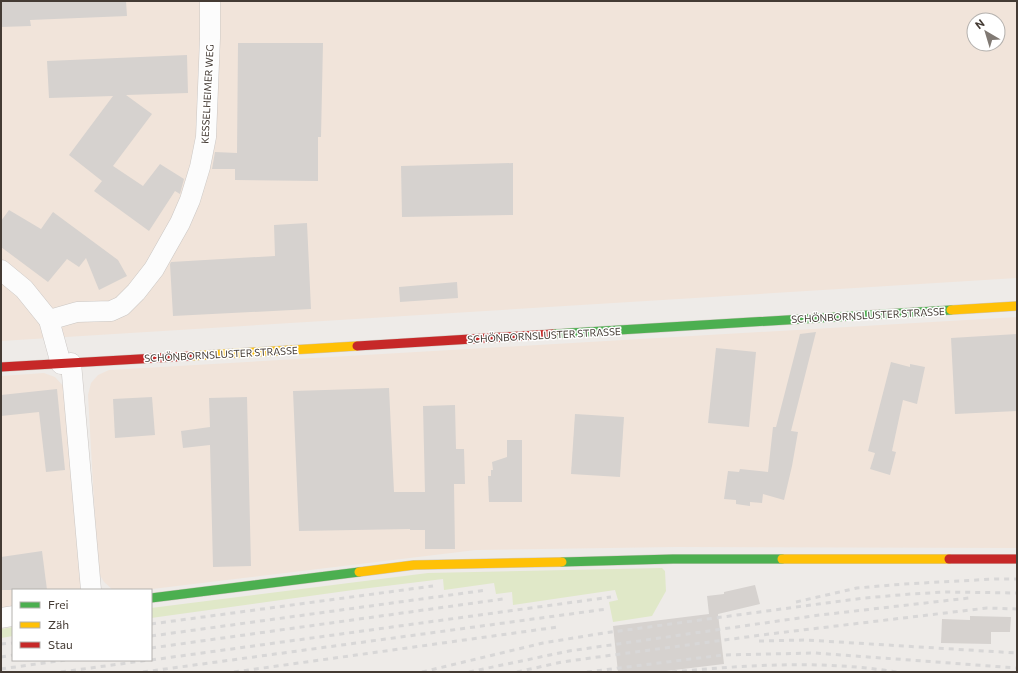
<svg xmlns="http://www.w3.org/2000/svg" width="1018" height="673" font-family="Commissioner,sans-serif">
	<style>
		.commercial { fill: #f1e4da; fill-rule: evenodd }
		.green { fill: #e0e8c8 }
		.building { fill: #d6d2cf }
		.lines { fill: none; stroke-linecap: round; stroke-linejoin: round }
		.street-casing { stroke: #cbc7c4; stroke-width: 21 }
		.fast-casing { stroke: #cfc8c0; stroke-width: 10 }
		.slow-casing { stroke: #cfc8c0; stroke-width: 10 }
		.jam-casing { stroke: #cfc8c0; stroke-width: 10 }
		.street { stroke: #fcfcfc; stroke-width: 20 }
		.fast { stroke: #4caf50; stroke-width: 9 }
		.slow { stroke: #ffc107; stroke-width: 9 }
		.jam { stroke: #c62828; stroke-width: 9 }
		.rail { stroke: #d8d7d7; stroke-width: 3; stroke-dasharray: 5 5; stroke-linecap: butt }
		.labels { text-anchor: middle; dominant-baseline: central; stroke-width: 3; stroke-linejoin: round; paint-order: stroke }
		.street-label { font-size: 10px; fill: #443b34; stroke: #fff }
	</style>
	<rect width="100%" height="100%" fill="#eeebe8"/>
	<!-- commercial -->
	<g class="commercial">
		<path d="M1 1H1017V278L1 341ZM974 20H998V44H974Z"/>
		<path d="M1017 317V548L675 547 476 550 144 590H113L104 582 98 572 88 395 91 383 98 375 109 370Z"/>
		<path d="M44 373 55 377 64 387 83 590H13V612L1 613V376Z"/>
	</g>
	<!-- green -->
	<g class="green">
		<path d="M662 568 665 571 666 591 652 616 613 622 609 602 618 600 615 590 513 605 512 592 496 594 494 583 444 590 443 579 353 590 151 618V608L428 573Z"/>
		<path d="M13 627V636L1 638V629Z"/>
	</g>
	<!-- building -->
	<g class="building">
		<path d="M1 1H126L127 16 30 20 31 26 1 27Z"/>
		<path d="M238 43H323L321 137H318V181L235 180V169H212L215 152 237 153Z"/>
		<path d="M187 55 188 93 126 95 152 114 113 166 143 186 160 164 184 179 180 194 175 191 149 231 94 191 102 181 69 155 113 96 49 98 47 61Z"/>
		<path d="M513 163V215L402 217 401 166Z"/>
		<path d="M9 210 41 229 53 212 118 260 127 276 99 290 86 258 79 267 67 259 48 282 1 247V221Z"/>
		<path d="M307 223 311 309 173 316 170 264 171 262 275 256 274 225Z"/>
		<path d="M457 282 458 298 400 302 399 287Z"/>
		<path d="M816 332 791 431 798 432 792 466 784 500 763 494 762 503 750 502V506L736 504V500L724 499 728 471 739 472 740 469 768 472 773 427H776L800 334Z"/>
		<path d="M1017 334V411L955 414 951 338Z"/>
		<path d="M716 348 756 352 749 427 708 423Z"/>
		<path d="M891 362 910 367V364L925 367 917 404 903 400 892 451 896 452 890 475 870 469 875 453 868 451Z"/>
		<path d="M389 388 394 492H425L423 406 455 405 456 449H464L465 484H454L455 549H425V530H410V529L299 531 293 391Z"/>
		<path d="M57 389 65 470 46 472 39 412 1 416V395Z"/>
		<path d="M152 397 155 435 115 438 113 399Z"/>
		<path d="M247 397 251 566 213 567 210 445 183 448 181 431 210 427 209 398Z"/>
		<path d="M575 414 624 417 620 477 571 474Z"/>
		<path d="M507 440H522V502H489L488 476H491V470H493L492 462 507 457Z"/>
		<path d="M42 551 47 590H1V557Z"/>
		<path d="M755 585 760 604 718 614 724 664 658 672H618L613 626 709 614 707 596 724 594V592Z"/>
		<path d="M970 616 1011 617 1010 632H991V644L941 643 942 619 970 620Z"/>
	</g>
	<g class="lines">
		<defs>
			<g id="street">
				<path d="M1 270 24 289 49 320 61 364"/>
				<path d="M49 320 77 312 111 311 122 306 136 292 154 269 180 223 190 200 200 167 206 137 210 38V1"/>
				<path d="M71 363 91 590"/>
				<path d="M1 618 13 616"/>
			</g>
			<g id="fast">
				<path d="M553 334 951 310"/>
				<path d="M562 562 673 559H782"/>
				<path d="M151 598 359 572"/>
			</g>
			<g id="slow">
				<path d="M951 310 1017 306"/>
				<path d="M191 356 357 346"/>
				<path d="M782 559H949"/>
				<path d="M359 572 414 565 562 562"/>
			</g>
			<g id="jam">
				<path d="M357 346 553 334"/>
				<path d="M1 367 191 356"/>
				<path d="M949 559H1017"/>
			</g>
		</defs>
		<!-- street casing -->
		<use href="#street" class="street-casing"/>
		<!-- fast casing -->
		<use href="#fast" class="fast-casing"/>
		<!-- slow casing -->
		<use href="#slow" class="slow-casing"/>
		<!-- jam casing -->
		<use href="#jam" class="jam-casing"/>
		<!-- street -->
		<use href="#street" class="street"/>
		<!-- fast -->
		<use href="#fast" class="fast"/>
		<!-- slow -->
		<use href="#slow" class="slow"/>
		<!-- jam -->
		<use href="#jam" class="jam"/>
		<!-- rail -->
		<g class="rail">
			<path d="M796 602 857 588 904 584 995 579H1017"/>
			<path d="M151 624 433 586"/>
			<path d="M151 636 487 590"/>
			<path d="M759 641 806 640 1017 653"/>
			<path d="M1 644 13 643"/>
			<path d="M151 648 503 599"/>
			<path d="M1 657 13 655"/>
			<path d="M151 660 611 597"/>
			<path d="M1 669 65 660"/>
			<path d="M61 672 149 660"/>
			<path d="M143 672 607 609"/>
			<path d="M234 672 558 627"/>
			<path d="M422 672 543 643 604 633 826 603 865 598 911 594 946 592 1017 593"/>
			<path d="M469 672 569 651 820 615 969 598"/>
			<path d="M517 672 562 662 598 657 769 634 987 608 1017 609"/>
			<path d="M587 672 723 655 815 653 1017 668"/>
			<path d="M672 672C747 665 822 660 897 672"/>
		</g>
	</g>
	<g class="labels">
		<!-- street labels -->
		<g class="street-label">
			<text transform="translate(207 94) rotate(-87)">KESSELHEIMER WEG</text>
			<text transform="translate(868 315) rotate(-3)">SCHÖNBORNSLUSTER STRASSE</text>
			<text transform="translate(544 335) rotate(-3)">SCHÖNBORNSLUSTER STRASSE</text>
			<text transform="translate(221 354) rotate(-3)">SCHÖNBORNSLUSTER STRASSE</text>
		</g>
	</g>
	<!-- border -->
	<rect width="1018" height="673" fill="none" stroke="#443b34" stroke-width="4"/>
	<!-- legend -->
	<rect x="12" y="589" width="140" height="72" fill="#ffffff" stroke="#b4b1ae"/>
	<rect x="20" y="602" width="20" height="6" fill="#4caf50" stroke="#b4b1ae"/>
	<text x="48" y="609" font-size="12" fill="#443b34">Frei</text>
	<rect x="20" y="622" width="20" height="6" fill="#ffc107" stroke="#b4b1ae"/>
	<text x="48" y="629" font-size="12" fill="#443b34">Zäh</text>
	<rect x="20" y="642" width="20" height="6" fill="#c62828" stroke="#b4b1ae"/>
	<text x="48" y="649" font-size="12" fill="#443b34">Stau</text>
	<!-- north arrow -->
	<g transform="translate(986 32) rotate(322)"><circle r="19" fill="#ffffff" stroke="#b4b1ae"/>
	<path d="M0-3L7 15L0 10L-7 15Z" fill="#807973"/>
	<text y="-6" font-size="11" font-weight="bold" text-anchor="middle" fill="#443b34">N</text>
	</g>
</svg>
